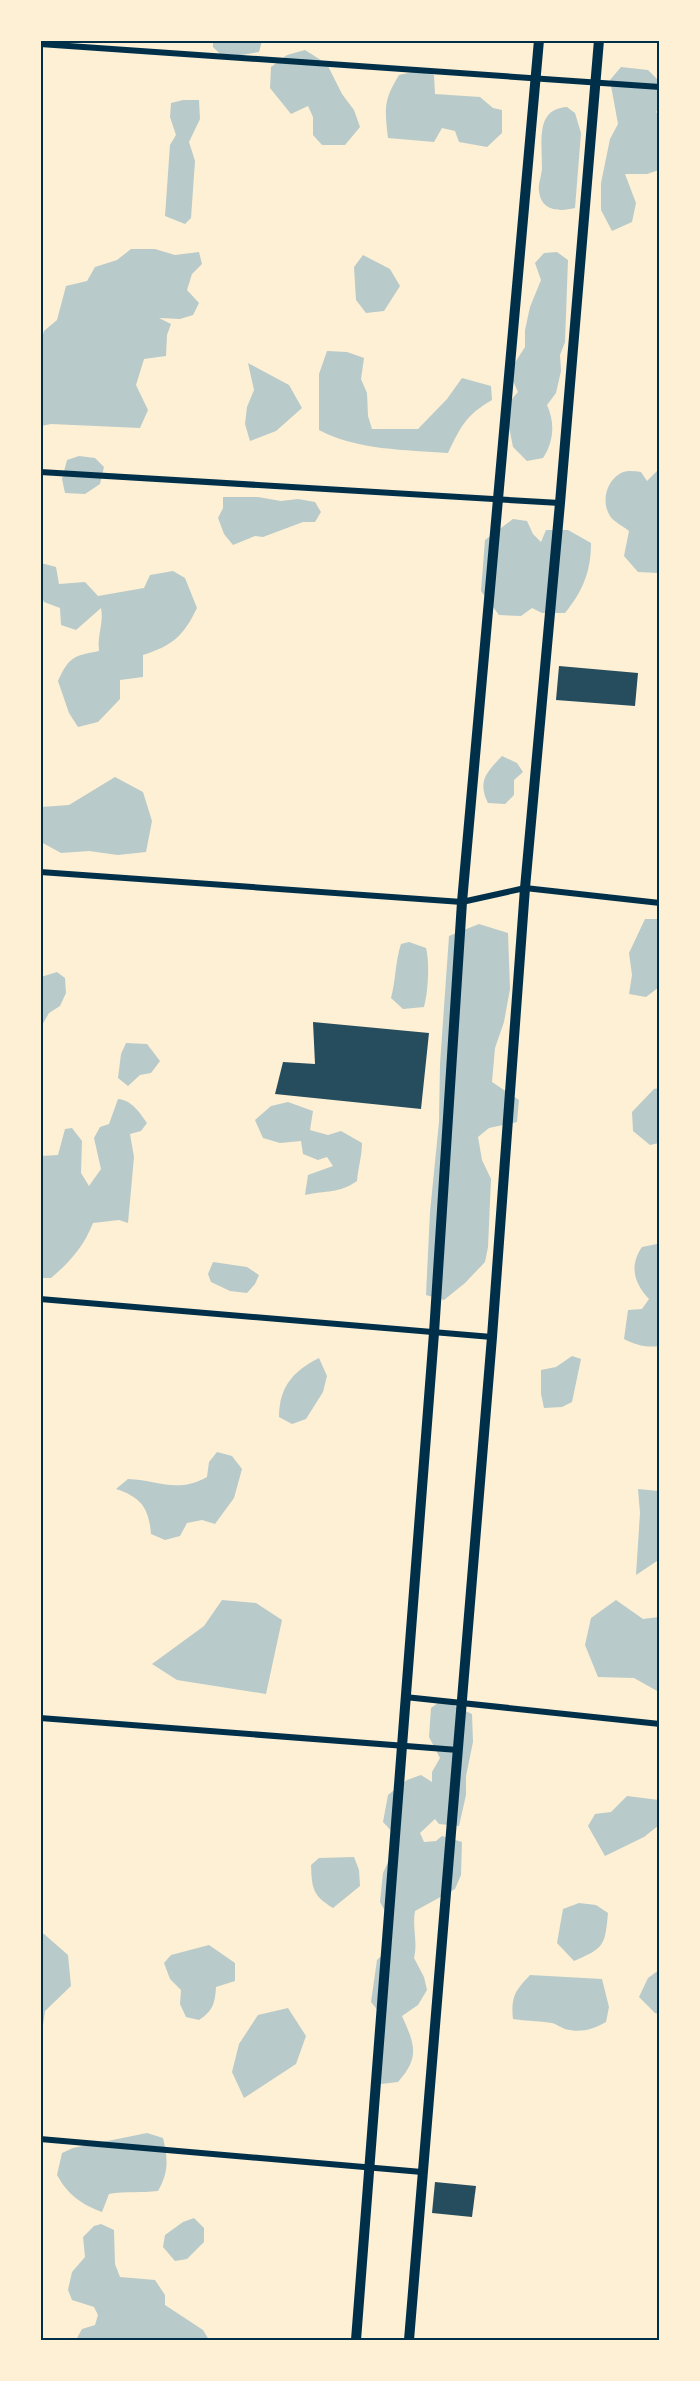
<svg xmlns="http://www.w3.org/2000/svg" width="700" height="2381" font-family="Quicksand,sans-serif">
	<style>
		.green { fill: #b9caca }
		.building { fill: #264d5e }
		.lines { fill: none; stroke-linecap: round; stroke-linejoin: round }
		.minor { stroke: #003049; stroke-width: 6 }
		.tertiary { stroke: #003049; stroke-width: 10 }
		.neatline { fill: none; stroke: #003049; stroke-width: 2 }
	</style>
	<rect width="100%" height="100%" fill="#fdf0d5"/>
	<!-- green -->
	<g class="green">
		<path d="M213 41H262L259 52 224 58 213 47Z"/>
		<path d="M305 50 327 64 342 94 354 110 360 127 345 145H322L313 135V117L308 106 291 114 270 88 271 67 287 55Z"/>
		<path d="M621 67 648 70 659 81V107L656 112 659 115V170L647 174H625L636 203 632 222 612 231 601 210V183L610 139 618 124 610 80Z"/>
		<path d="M417 71 434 75 435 94 480 97 493 108 502 110V133L487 147 459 142 455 131 442 128 434 142 388 138C385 108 383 101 399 75Z"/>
		<path d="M183 100H199L200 119 189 142 195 161 191 218 185 224 165 216 170 145 176 135 170 117 171 103Z"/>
		<path d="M567 107 575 113 581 133 575 208C559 212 541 211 539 191 538 183 542 175 542 167 543 144 534 109 567 107Z"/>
		<path d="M131 249H155L175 255 199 252 202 264 192 274 187 290 199 303 193 315 180 319 159 318 171 324 167 335 166 356 144 359 136 385 148 410 140 428 51 424 41 426V342L44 331 57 320 66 286 87 281 95 267 117 260Z"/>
		<path d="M557 252 568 260 565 342 560 355 561 371 556 393 547 405C555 422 554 442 543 458L527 461 513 447 505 407 518 392 509 372 525 347V330L530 307 541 280 535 263 544 253Z"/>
		<path d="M363 255 390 269 400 286 384 311 366 313 356 300 354 267Z"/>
		<path d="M327 351 347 352 364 358 361 379 367 393 368 416 372 429H418L447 399 462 378 491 386 492 400C466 415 461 426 448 453 407 450 355 450 319 430V374Z"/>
		<path d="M248 363 289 385 302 408 276 431 250 441 245 424 247 407 254 390Z"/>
		<path d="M79 456 95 458 104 467 100 484 85 494 65 493 62 479 67 460Z"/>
		<path d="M658 470H659V573L638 572 624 556 629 531C623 526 614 522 610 516 601 502 606 481 621 473 627 470 634 471 641 472L647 481Z"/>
		<path d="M223 497H258L281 501 298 499 315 502 321 512 315 522H303L263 537 255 536 233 545 224 534 218 518 223 508Z"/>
		<path d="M513 519 527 521 533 534 541 542 546 530H568L591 543C591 571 583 591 565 613H542L532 608 521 616 499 615 481 591 485 540Z"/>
		<path d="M41 563 56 567 59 584 85 582 98 596 144 588 150 575 173 571 185 578 197 608C183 636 174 645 143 655V677L120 680V699L98 722 78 727 69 713 58 681C69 657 73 656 99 651 97 635 104 623 101 608L76 630 61 625 60 608 44 602 41 595Z"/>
		<path d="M502 756 517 763 523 772 514 780V795L505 804 488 803C477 781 487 772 502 756Z"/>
		<path d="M115 777 143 792 152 821 146 852 118 855 89 851 61 853 41 842V807L69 805Z"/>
		<path d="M645 919H660L659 987 646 997 629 994 632 975 629 953Z"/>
		<path d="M479 924 508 933 510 989 504 1022 495 1048 492 1082 519 1100 517 1122 489 1128 478 1137 482 1160 491 1179 488 1247 485 1262 465 1283 444 1300 426 1295 430 1212 439 1122 440 1064 449 936Z"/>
		<path d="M409 942 426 948C430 963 428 993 424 1007L403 1009 391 998C396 980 395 962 401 944Z"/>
		<path d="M57 972 65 978 66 993 60 1006 49 1013 41 1027V977Z"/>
		<path d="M126 1043 147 1044 160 1061 151 1073 140 1075 128 1086 118 1078 121 1054Z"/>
		<path d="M659 1088V1143L650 1145 633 1131 632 1112 654 1089Z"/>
		<path d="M118 1099C132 1100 140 1113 147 1123L141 1131 130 1134 134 1157 128 1223 119 1220 93 1223C84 1246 70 1262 51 1278H41V1156L58 1155 65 1129 72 1128 82 1141 81 1173 89 1186 101 1169 94 1138 100 1127 109 1124Z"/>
		<path d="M288 1102 313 1111 310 1130 328 1135 341 1131 362 1143C362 1156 358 1168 357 1181 338 1194 327 1190 305 1195L308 1175 333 1166 327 1157 318 1160 303 1154 301 1141 280 1143 263 1138 255 1120 271 1106Z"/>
		<path d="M657 1244 660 1245 659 1346C646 1348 636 1345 624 1339L628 1310 642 1309 649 1299C634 1283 629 1266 642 1247Z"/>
		<path d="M213 1262 247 1267 259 1275 255 1284 247 1293 230 1291 211 1282 208 1274Z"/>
		<path d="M572 1356 581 1359 572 1402 562 1407 544 1408 541 1394V1370L556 1367Z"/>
		<path d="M319 1358 327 1376 323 1392 306 1419 292 1424 279 1417C279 1387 293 1371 319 1358Z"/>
		<path d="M217 1452 232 1456 242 1469 234 1498 215 1524 202 1520 187 1523 180 1536 165 1540 151 1534C149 1508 141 1497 116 1489L128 1479C159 1480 176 1494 207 1477L209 1462Z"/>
		<path d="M638 1489 659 1491 660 1559 636 1575 640 1513Z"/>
		<path d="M222 1600 256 1603 282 1620 266 1694 177 1680 152 1664 204 1626Z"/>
		<path d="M616 1600 643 1619 659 1617V1692L634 1678 598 1677 585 1645 591 1618Z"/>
		<path d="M442 1700 472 1714 473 1742 466 1776V1795L459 1826 439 1824 435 1819 420 1833 424 1842 436 1841 442 1836 462 1842 461 1875 455 1889 415 1911C412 1927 418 1942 414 1958L424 1977 427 1990 418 2005 402 2016C415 2045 420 2057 398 2082L381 2084 383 2017 371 2002 377 1960 389 1949 392 1924 380 1902 383 1873 399 1839 383 1822 388 1795 407 1780 421 1775 432 1782V1772L440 1758 429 1737 431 1708Z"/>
		<path d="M627 1796 659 1800V1825L644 1837 605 1856 588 1826 595 1814 611 1812Z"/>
		<path d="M354 1857 359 1870 360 1886 333 1908C312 1895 312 1888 311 1865L319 1858Z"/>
		<path d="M579 1903 596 1905 608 1913C605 1946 604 1948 574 1961L557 1943 563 1909Z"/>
		<path d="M40 1934H44L68 1955 71 1986 45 2011 41 2040Z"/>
		<path d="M209 1945 235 1963V1981L216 1987C215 2003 213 2011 199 2020L186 2017 180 2004 181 1990 170 1979 164 1963 171 1955Z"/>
		<path d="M659 1970V2014L655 2013 639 1997 648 1978Z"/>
		<path d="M530 1975 602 1979 609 2007 606 2022C592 2030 580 2033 565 2029 560 2027 556 2024 552 2023 539 2021 526 2021 513 2019 511 1996 515 1991 530 1975Z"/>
		<path d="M288 2008 306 2036 296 2064 244 2098 232 2072 239 2044 258 2015Z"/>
		<path d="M147 2133 163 2138C168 2159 169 2172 158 2191 142 2193 125 2191 109 2194L102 2212C81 2204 68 2195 57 2175L62 2153 73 2148Z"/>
		<path d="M194 2218 204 2228V2242L187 2259 175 2261 163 2247 165 2235 183 2222Z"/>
		<path d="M101 2224 114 2230 115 2264 120 2277 155 2280 165 2295V2305L203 2330 209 2340H76L82 2329 95 2325 98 2315 94 2307 72 2300 68 2290 72 2272 85 2257 83 2237 94 2226Z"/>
	</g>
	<!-- building -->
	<g class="building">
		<path d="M559 666 638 673 635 706 556 700Z"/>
		<path d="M313 1022 429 1033 421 1109 275 1094 283 1062 315 1064Z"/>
		<path d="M435 2182 476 2186 472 2217 432 2213Z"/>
	</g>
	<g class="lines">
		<!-- minor -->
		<g class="minor">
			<path d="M40 44 660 87"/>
			<path d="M40 472 560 503"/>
			<path d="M40 872 462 902 525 888 660 903"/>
			<path d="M40 1299 492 1337"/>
			<path d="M405 1697 660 1724"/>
			<path d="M40 1718 458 1750"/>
			<path d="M40 2139 422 2172"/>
		</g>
		<!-- tertiary -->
		<g class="tertiary">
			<path d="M356 2340 434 1333 462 902 539 40"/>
			<path d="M409 2340 492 1337 525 888 560 503 599 40"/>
		</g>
	</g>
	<!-- border -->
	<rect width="700" height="2381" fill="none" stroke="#fdf0d5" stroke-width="84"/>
	<rect x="42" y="42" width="616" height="2297" class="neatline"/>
</svg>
